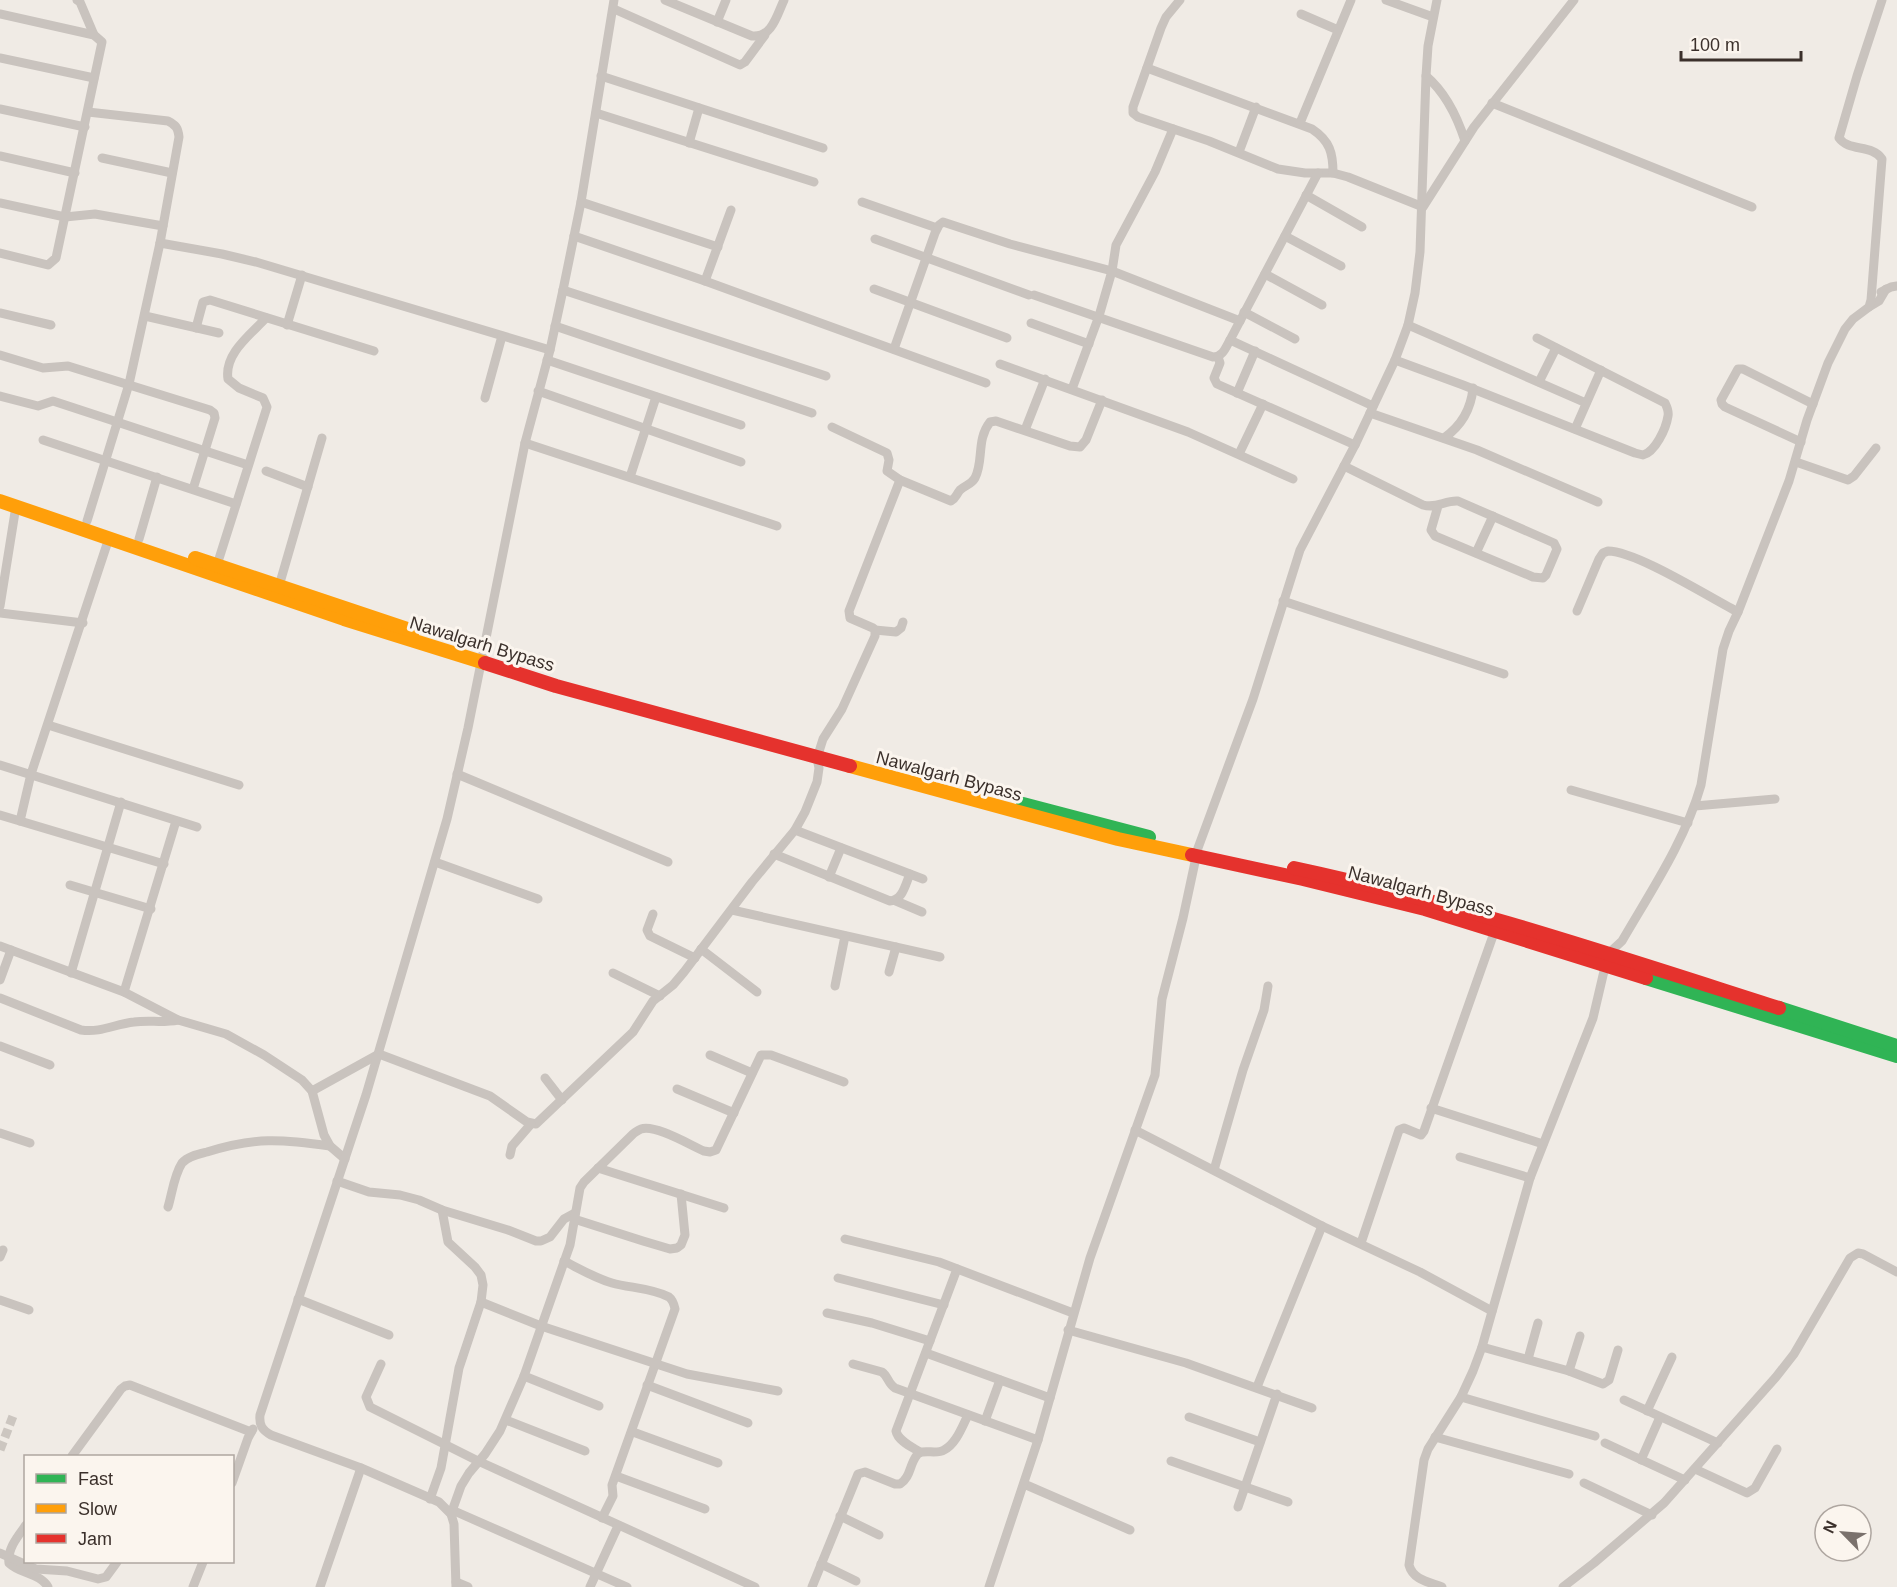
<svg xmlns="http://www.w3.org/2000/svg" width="1897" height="1587" font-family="Arial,sans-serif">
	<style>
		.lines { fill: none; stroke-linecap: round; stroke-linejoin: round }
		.street-tunnel { stroke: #ccc6c0; stroke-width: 9; stroke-dasharray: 9 4.5; stroke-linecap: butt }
		.street { stroke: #c9c3be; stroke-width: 9 }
		.fast { stroke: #30b455; stroke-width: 14 }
		.slow { stroke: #ff9f0a; stroke-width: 14 }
		.jam { stroke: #e5322d; stroke-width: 14 }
		.labels { text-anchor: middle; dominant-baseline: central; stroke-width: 6; stroke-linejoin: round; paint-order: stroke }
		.street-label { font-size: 18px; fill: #3b302b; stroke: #fbf5ee }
	</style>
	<rect width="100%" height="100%" fill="#f0ebe5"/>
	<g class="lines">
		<!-- street-tunnel -->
		<path class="street-tunnel" d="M0 1450 13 1416"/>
		<!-- street -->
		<g class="street">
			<path d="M77 0 80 2 94 35"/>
			<path d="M665 0 752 36C772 38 777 15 784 0"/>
			<path d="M1180 0 1166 17 1161 28 1133 107V113L1138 117 1209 141 1278 169 1305 173H1333L1348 177 1423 207 1474 127 1574 0"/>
			<path d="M1386 0 1433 17"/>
			<path d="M614 9 740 65 745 62 765 35"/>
			<path d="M0 14 94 35 102 42 56 258 48 265 0 253"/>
			<path d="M1301 14 1338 30"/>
			<path d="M717 22 726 0"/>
			<path d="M0 58 94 78"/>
			<path d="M1147 68 1312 129C1330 141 1333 153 1333 173"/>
			<path d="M601 76 823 148"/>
			<path d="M1426 76C1446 93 1457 116 1465 141"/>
			<path d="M1492 103 1752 207"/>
			<path d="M0 109 85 127"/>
			<path d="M596 113 814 182"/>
			<path d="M1300 123 1351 0"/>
			<path d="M689 143 699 108"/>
			<path d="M1239 152 1256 107"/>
			<path d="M0 156 75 173"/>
			<path d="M102 158 172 173"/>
			<path d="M1306 195 1362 227"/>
			<path d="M581 202 718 247"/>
			<path d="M862 202 937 228"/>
			<path d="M0 203 65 217 95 214 163 226"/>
			<path d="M574 236 705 281 986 383"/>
			<path d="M1285 236 1341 266"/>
			<path d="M875 239 1029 295"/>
			<path d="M160 243 222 254 256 262 550 350"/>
			<path d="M1265 274 1322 305"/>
			<path d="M705 281 731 210"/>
			<path d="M874 289 1007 338"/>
			<path d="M563 290 826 376"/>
			<path d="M1881 292 1891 287 1897 286"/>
			<path d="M1034 295 1213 357C1223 357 1226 347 1230 340L1318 173"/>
			<path d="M1869 307 1879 301 1886 289"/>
			<path d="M1244 312 1295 339"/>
			<path d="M0 313 51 325"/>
			<path d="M145 316 219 333"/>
			<path d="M1031 323 1089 344"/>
			<path d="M287 325 302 275"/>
			<path d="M1408 325 1586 403"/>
			<path d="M555 326 812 413"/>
			<path d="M196 328 203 302 210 300 374 351"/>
			<path d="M1230 340 1373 406"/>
			<path d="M894 349 935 233 939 225 943 222 1010 244 1112 271 1240 321"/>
			<path d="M0 355 43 368 68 366 210 410 214 413 215 418 193 489"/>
			<path d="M1218 357 1220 363 1214 378 1217 384 1355 445"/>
			<path d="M547 360 741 425"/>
			<path d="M1395 360 1463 385 1635 453 1643 455C1655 452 1666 429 1668 416 1669 411 1667 407 1665 403L1537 338"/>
			<path d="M1000 364 1188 432 1293 479"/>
			<path d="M1539 382 1556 348"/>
			<path d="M1072 389 1099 316 1112 271 1116 245 1155 172 1173 129"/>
			<path d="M538 391 741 462"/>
			<path d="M1237 393 1255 351"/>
			<path d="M0 396 38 406 53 401 248 465"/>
			<path d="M485 398 502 336"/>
			<path d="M1370 413 1477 450 1598 502"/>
			<path d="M1575 429 1601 370"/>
			<path d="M1025 430 1045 379"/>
			<path d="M1444 438C1461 426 1471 410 1473 388"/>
			<path d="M43 440 236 504"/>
			<path d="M1801 442 1725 407 1722 404 1721 400 1738 369H1743L1813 404"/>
			<path d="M525 443 777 526"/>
			<path d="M1239 454 1263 404"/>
			<path d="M1796 462 1848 480 1854 476 1876 448"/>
			<path d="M1344 466 1423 505C1437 509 1445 500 1458 501L1554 543 1557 549 1546 575 1543 578 1533 577 1435 536 1431 530 1438 506"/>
			<path d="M266 471 308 487"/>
			<path d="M630 477 656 397"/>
			<path d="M900 480 951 501C956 498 956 495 960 490 965 485 971 485 975 478 984 461 976 440 990 422L996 421 1070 446 1080 447 1086 440 1102 400"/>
			<path d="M87 521 129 384 160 243 179 137C178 128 176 125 168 121L88 112"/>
			<path d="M139 539 157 477"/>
			<path d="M1476 553 1493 516"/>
			<path d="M217 565 267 407 263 398 239 388 228 379C224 354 250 335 266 318"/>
			<path d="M279 586 322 438"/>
			<path d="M1283 601 1504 674"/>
			<path d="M0 606 16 506"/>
			<path d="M1577 611 1599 559 1603 553 1608 551C1636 551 1709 597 1738 612"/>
			<path d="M0 613 83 623"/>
			<path d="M875 630 896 632 901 628 903 622"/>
			<path d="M48 725 239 785"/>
			<path d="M0 765 197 827"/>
			<path d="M457 774 668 862"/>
			<path d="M1571 790 1688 823"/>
			<path d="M1695 806 1775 799"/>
			<path d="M0 815 164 864"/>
			<path d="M20 821 31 774 109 538"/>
			<path d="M795 830 923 879"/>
			<path d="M774 854 890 901C903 900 905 885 910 874"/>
			<path d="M435 862 538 899"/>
			<path d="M829 877 841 848"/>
			<path d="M70 885 151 909"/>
			<path d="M896 901 922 912"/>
			<path d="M732 910 940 957"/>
			<path d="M653 914 647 930 650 936 695 958"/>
			<path d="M0 946 124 992 178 1020 226 1034 264 1055 302 1080 312 1091 324 1135 330 1146 345 1159"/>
			<path d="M701 949 757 992"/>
			<path d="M889 972 896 947"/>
			<path d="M71 973 121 802"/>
			<path d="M613 973 660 996"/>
			<path d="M0 980 11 950"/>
			<path d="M835 986 845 936"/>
			<path d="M124 992 176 821"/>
			<path d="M0 998 81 1030C101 1033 115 1024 134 1022 149 1020 163 1023 178 1020"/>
			<path d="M0 1046 50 1065"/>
			<path d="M710 1055 752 1073"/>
			<path d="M545 1078 562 1100"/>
			<path d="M677 1089 734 1113"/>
			<path d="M312 1091 379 1054 490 1096 527 1122 536 1124 633 1032 653 1001 673 985 684 972 752 882 795 830 805 812 817 782 819 768 817 758 823 739 842 709 875 636V630L873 628 850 618 849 611 900 480 887 471 889 460 887 453 832 427"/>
			<path d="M1431 1108 1543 1144"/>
			<path d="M1135 1130 1322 1226 1420 1272 1492 1311"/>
			<path d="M0 1133 30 1143"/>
			<path d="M510 1155 512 1146 531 1124"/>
			<path d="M1460 1157 1530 1178"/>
			<path d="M598 1168 724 1208"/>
			<path d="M1214 1170 1243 1070 1264 1010 1268 986"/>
			<path d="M337 1181 369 1192 400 1195 419 1200 442 1210 508 1230 536 1241H541L550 1237 564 1219 575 1213"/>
			<path d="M168 1207C172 1194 174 1175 182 1163 188 1156 199 1154 207 1152 255 1137 281 1139 330 1146"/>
			<path d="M574 1219 643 1241 670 1249 677 1248 681 1245 685 1235 681 1194"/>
			<path d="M845 1239 939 1262 1073 1313"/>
			<path d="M1361 1243 1399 1130 1404 1128 1421 1135 1424 1131 1495 930"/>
			<path d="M0 1257 3 1250"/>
			<path d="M564 1261C580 1269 595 1278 612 1283 630 1288 652 1288 669 1297 673 1300 674 1304 675 1309L612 1485 613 1496 602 1518"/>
			<path d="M838 1278 944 1305"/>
			<path d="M298 1299 389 1335"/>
			<path d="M0 1300 29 1310"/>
			<path d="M481 1302 541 1326 687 1374 778 1391"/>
			<path d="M827 1313 872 1323 930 1341"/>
			<path d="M1068 1330 1186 1363 1312 1408"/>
			<path d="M1482 1347 1569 1371 1603 1384 1609 1380 1618 1350"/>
			<path d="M926 1353 1050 1398"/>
			<path d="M1528 1359 1538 1323"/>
			<path d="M381 1364 366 1397 370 1407 478 1461 755 1587"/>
			<path d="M853 1364 882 1372C888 1376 888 1384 895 1388L1038 1440"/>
			<path d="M1569 1371 1580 1336"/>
			<path d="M524 1376 599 1406"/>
			<path d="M647 1385 748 1423"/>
			<path d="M1257 1387 1322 1226"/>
			<path d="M1461 1397 1595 1436"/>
			<path d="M1624 1400 1718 1443"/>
			<path d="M1647 1411 1672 1357"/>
			<path d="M1189 1417 1260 1442"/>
			<path d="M506 1420 585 1451"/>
			<path d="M985 1421 1000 1380"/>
			<path d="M633 1432 718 1463"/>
			<path d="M1435 1437 1569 1474"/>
			<path d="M1605 1443 1685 1480"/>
			<path d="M920 1452C912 1447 898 1441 896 1431L957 1269"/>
			<path d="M72 1456 121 1389 125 1386 130 1385 251 1432"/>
			<path d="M1641 1460 1660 1417"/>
			<path d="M1171 1461 1288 1502"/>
			<path d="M1695 1469 1747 1493 1755 1488 1777 1449"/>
			<path d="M616 1476 705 1509"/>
			<path d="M232 1483 248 1438 253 1429"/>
			<path d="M1584 1483 1652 1515"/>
			<path d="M1024 1484 1130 1530"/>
			<path d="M430 1499 441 1468 459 1368 481 1302 483 1285 481 1275 475 1267 448 1242 442 1210"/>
			<path d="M1238 1507 1277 1394"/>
			<path d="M452 1510 627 1587"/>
			<path d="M451 1514 461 1486 469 1473 485 1454 500 1431 524 1376 570 1245 580 1188 584 1182 633 1134C636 1132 638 1130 641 1129 655 1124 690 1145 704 1151L710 1152 716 1150 761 1055H771L844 1082"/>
			<path d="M840 1516 879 1535"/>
			<path d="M26 1525C18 1536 7 1549 9 1563 20 1574 40 1573 48 1587"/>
			<path d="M0 1553 36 1569 67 1571 98 1579 106 1577 117 1562"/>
			<path d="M821 1564 856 1581"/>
			<path d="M456 1582 468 1587"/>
			<path d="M193 1587 203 1562"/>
			<path d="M320 1587 361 1468"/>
			<path d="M456 1587 454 1524 451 1514 439 1502 361 1468 271 1435C262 1430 259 1425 260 1415L366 1095 447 819 468 728 525 443 550 350 563 290 581 202 614 0"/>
			<path d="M590 1587 618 1526"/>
			<path d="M812 1587 858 1474 865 1472 895 1484H900C911 1477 909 1465 917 1455 922 1448 936 1455 944 1450 956 1444 962 1427 968 1415"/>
			<path d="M989 1587 1038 1440 1090 1258 1155 1075 1162 999 1183 918 1198 848 1253 699 1300 550 1355 445 1395 360 1408 325 1415 293 1420 252 1426 76 1428 46 1437 0"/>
			<path d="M1442 1587C1429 1582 1413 1580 1409 1565L1424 1460 1428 1449 1461 1397 1473 1371 1482 1347 1530 1178 1593 1018 1608 954 1622 941C1651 891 1685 841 1701 785L1723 649 1729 631 1738 612 1789 481 1807 420 1828 363 1845 329 1853 319 1869 307 1871 300 1882 159C1872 144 1849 152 1839 138L1857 76 1882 0"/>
			<path d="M1563 1587 1594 1563 1664 1503 1776 1377 1794 1354 1850 1258 1858 1253 1863 1254 1897 1272"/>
		</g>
		<!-- fast -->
		<g class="fast">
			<path d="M1023 804 1149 837"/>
			<path d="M1646 978 1897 1056"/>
			<path d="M1779 1008 1897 1046"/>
		</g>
		<!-- slow -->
		<g class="slow">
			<path d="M0 501 344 619 485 663"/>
			<path d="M195 558 413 631"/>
			<path d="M850 766 1118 839 1192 855"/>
		</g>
		<!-- jam -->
		<g class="jam">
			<path d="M485 663 556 686 850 766"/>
			<path d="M1192 855 1303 879 1425 909 1646 978"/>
			<path d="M1294 868C1458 903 1619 957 1779 1008"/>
		</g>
	</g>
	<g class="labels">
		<!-- street labels -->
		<g class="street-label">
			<text transform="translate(482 644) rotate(17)">Nawalgarh Bypass</text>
			<text transform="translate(949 776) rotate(15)">Nawalgarh Bypass</text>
			<text transform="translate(1421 891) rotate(15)">Nawalgarh Bypass</text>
		</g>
	</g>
	<!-- legend -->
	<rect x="24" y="1455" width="210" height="108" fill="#fbf5ee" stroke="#aea6a0" stroke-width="1.5"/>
	<rect x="36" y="1474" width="30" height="9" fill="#30b455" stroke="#aea6a0" stroke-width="1.5"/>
	<text x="78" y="1485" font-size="18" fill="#3b302b">Fast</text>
	<rect x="36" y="1504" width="30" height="9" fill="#ff9f0a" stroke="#aea6a0" stroke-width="1.5"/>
	<text x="78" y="1515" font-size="18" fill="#3b302b">Slow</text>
	<rect x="36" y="1534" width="30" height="9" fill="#e5322d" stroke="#aea6a0" stroke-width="1.5"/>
	<text x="78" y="1545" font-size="18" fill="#3b302b">Jam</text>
	<!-- north arrow -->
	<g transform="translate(1843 1533) rotate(295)"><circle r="28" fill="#fbf5ee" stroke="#aea6a0" stroke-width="1.5"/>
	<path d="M0-4.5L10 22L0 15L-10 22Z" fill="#7a716c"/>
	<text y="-9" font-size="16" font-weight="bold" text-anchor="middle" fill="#3b302b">N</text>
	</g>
	<!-- scale -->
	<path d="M1681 51v9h120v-9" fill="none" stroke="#3b302b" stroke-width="3"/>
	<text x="1690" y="51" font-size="18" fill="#3b302b" stroke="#fbf5ee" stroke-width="4.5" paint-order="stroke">100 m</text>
</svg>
